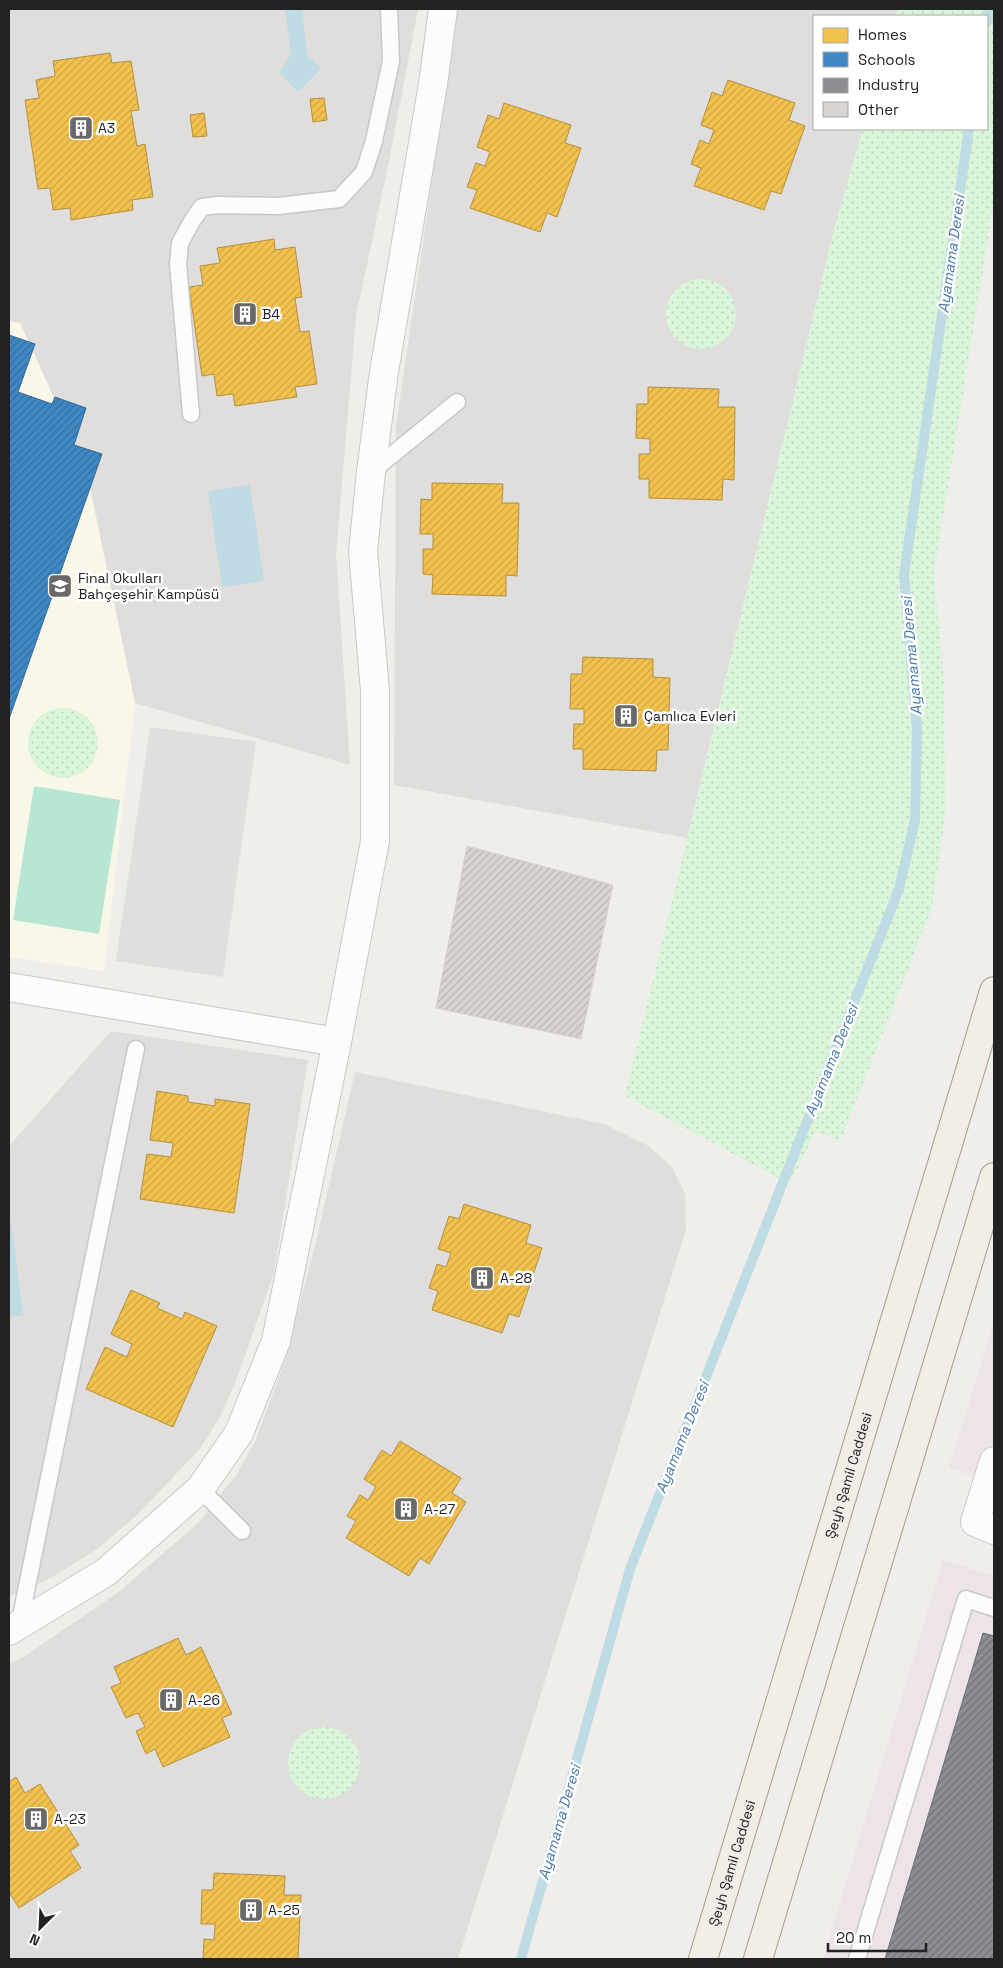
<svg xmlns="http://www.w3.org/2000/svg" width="1003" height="1968" font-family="'Space Grotesk',sans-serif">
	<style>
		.residential { fill: #dfdedc }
		.industrial { fill: #ede4e9 }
		.education { fill: #f8f7e8 }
		.park { fill: url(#park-dots) }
		.pitch { fill: #b7e6d2 }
		.parking { fill: #e0dfde }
		.water { fill: #bfdbe3 }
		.homes { fill: url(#homes-hatch); stroke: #b49141 }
		.schools { fill: url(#schools-hatch); stroke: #366994 }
		.industry { fill: url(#industry-hatch); stroke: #6d6d70 }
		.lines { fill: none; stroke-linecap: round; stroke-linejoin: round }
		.stream { stroke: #bfdbe3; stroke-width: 10 }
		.building { fill: url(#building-hatch); stroke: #d3d0cc }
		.service-casing { stroke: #c9c8c7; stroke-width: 19 }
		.minor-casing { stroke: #c9c8c7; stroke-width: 30 }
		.tertiary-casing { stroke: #c9c8c7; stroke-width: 30 }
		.primary-casing { stroke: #a79c86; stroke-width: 30 }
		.service { stroke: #fdfcfc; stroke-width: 16 }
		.minor { stroke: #fdfcfc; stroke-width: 28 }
		.tertiary { stroke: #fdfcfc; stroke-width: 28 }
		.primary { stroke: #f3ede7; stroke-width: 28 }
		.labels { text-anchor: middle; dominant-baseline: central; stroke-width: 5; stroke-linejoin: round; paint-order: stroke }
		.poi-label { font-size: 14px; fill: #222; stroke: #fff; text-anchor: start }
		.street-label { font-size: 14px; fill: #222; stroke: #fff }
		.water-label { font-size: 15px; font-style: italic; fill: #4a7aab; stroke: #fff }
	</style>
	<defs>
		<pattern id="park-dots" width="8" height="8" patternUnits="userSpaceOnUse" patternTransform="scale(1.25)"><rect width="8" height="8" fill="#daf5da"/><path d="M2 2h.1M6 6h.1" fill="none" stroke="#bbd2bb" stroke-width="1.8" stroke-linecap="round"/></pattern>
		<pattern id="homes-hatch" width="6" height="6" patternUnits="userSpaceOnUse" patternTransform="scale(1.25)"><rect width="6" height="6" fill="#f2c14e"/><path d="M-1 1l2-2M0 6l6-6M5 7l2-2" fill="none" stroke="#cfa644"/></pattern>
		<pattern id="schools-hatch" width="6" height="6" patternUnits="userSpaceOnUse" patternTransform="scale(1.25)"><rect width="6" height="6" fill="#3f88c5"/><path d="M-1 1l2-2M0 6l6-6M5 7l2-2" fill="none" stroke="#346fa0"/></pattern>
		<pattern id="industry-hatch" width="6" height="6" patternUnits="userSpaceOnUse" patternTransform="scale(1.25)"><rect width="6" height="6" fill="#8d8d92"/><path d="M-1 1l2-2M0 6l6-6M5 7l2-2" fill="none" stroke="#737377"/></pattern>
		<pattern id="building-hatch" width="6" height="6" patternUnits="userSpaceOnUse" patternTransform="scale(1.25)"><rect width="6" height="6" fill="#d7d4d2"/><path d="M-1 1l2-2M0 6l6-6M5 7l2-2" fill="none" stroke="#b8b6b4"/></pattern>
	</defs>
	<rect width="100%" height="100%" fill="#f0eeeb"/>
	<!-- residential -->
	<g class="residential">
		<path d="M9 9H418L389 161 356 316 336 554 350 765 135 703 86 469 20 323 9 321Z"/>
		<path d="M457 9H898L895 16H814V129H863L836 222 687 838 394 785 396 426Z"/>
		<path d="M111 1031 308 1060 274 1273 236 1381 220 1417 199 1450 136 1516 97 1549 53 1577 9 1597V1146Z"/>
		<path d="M355 1072 604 1124 647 1145 672 1167 685 1194 686 1230 458 1959H9V1664L25 1656 120 1591 198 1523 236 1475 255 1442 284 1363 315 1246Z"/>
	</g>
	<!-- industrial -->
	<g class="industrial">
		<path d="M994 1322V1483L949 1468Z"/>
		<path d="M943 1560 994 1576V1959H823Z"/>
	</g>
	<!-- education -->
	<path class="education" d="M9 321 20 323 86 469 135 703 104 971 9 957Z"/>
	<!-- park -->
	<g class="park">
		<path d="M898 9H994V201L934 573 944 681 946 811 932 908 840 1142 816 1131 790 1184 625 1096 836 222 863 129H987V16H895Z"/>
		<circle cx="701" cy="314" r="35"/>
		<circle cx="63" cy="743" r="35"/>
		<circle cx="324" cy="1763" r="36"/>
	</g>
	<!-- pitch -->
	<path class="pitch" d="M34 786 120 800 99 934 13 920Z"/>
	<!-- parking -->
	<path class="parking" d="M150 727 256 742 223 977 116 961Z"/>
	<!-- water -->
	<g class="water">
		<path d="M285 9H302L307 54 321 69 298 92 280 73 291 53Z"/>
		<path d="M250 485 264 581 222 587 208 491Z"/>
		<path d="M9 1221H11L23 1315 9 1317Z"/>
	</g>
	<!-- homes -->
	<g class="homes">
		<path d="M110 53 112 63 131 61 139 110 131 111 137 146 145 144 153 197 132 200 133 210 71 220 70 208 53 210 50 188 38 189 25 100 39 98 36 80 55 76 53 61Z"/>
		<path d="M728 80 795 103 789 120 805 126 781 194 771 191 764 210 694 186 701 168 691 164 700 140 709 144 714 130 701 125 712 92 722 96Z"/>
		<path d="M324 98 327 120 313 122 310 99Z"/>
		<path d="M504 103 571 125 565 143 581 148 557 217 547 213 540 232 470 208 477 190 467 187 476 163 485 166 490 152 477 147 488 115 499 119Z"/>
		<path d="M204 113 207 136 193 137 190 115Z"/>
		<path d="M274 239 275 250 295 247 302 297 295 298 300 332 309 331 317 384 295 387 297 397 235 406 233 394 217 396 214 374 202 376 189 287 203 285 200 266 220 263 217 248Z"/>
		<path d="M648 387 719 389 718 407H735L734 480 723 479 722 500 649 498V479H639V454H650V439L636 438 637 404H648Z"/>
		<path d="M432 483 503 484 502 503H519L517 576 506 575V596L432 594 433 575 423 574V549H433V534H420L421 499 432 500Z"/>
		<path d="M583 657 653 659V677L670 678 668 750H657L656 771 583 769V749H573L574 724H584V709H570L571 674H582Z"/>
		<path d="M157 1091 188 1096V1102L215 1106V1099L250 1104 234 1213 140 1199 147 1154 171 1157 173 1143 150 1140Z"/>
		<path d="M464 1204 531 1225 526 1243 542 1248 519 1317 509 1314 502 1333 432 1310 438 1291 429 1288 437 1264 446 1267 451 1253 438 1249 449 1216 459 1219Z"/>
		<path d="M131 1290 160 1303 157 1308 182 1319 185 1312 217 1326 173 1427 86 1389 105 1347 127 1357 132 1344 111 1334Z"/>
		<path d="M400 1441 461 1478 452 1493 466 1502 429 1564 420 1558 409 1576 346 1538 356 1521 347 1516 360 1495 368 1500 376 1487 364 1479 382 1450 391 1456Z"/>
		<path d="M178 1638 186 1655 201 1647 232 1714 222 1718 230 1737 163 1767 155 1749 146 1754 136 1731 145 1727 138 1713 126 1718 111 1687 121 1683 114 1667Z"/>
		<path d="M16 1777 25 1793 40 1784 79 1845 70 1851 81 1868 19 1908 9 1892V1782Z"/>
		<path d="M214 1873 285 1876 284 1895H301L298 1959H203L204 1939 214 1940 215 1924H201L202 1890H213Z"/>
	</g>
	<!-- schools -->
	<path class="schools" d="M9 335 35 344 18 392 52 404 55 397 86 408 74 445 102 454 9 719Z"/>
	<!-- industry -->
	<path class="industry" d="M983 1633 994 1636V1959H885Z"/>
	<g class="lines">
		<!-- stream -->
		<g class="stream">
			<path d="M987 22 990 9"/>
			<path d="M521 1959 630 1569 899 889 915 820 917 729 904 575 969 129"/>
		</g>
	</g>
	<!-- building -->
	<path class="building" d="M467 846 613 885 581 1039 436 1008Z"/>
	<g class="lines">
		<defs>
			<g id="service">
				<path d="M191 414 178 264 180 243 192 221 202 207 219 205 278 206 339 199 364 172 374 141 391 61 389 9"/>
				<path d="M371 472 457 402"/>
				<path d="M200 1489 242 1531"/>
				<path d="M19 1626 136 1049"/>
				<path d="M857 1959 966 1599 994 1608"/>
			</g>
			<path id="minor" d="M9 987 337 1042"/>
			<g id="tertiary">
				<path d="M994 1461 975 1522 994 1530"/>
				<path d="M9 1631 106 1572 200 1489 239 1433 276 1341 337 1042 375 841V691L363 551 371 472 384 372 433 84 443 9"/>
			</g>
			<g id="primary">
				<path id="s1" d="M703 1959 994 991"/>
				<path d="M758 1959 994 1177"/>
			</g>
		</defs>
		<!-- service casing -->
		<use href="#service" class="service-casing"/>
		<!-- minor casing -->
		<use href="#minor" class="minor-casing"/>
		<!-- tertiary casing -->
		<use href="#tertiary" class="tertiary-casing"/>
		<!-- primary casing -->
		<use href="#primary" class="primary-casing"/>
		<!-- service -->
		<use href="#service" class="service"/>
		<!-- minor -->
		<use href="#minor" class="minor"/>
		<!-- tertiary -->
		<use href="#tertiary" class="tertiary"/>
		<!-- primary -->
		<use href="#primary" class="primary"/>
	</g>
	<!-- icons -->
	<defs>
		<symbol id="building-square" viewBox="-11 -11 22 22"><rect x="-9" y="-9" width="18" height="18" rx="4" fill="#6a6968" stroke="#fff"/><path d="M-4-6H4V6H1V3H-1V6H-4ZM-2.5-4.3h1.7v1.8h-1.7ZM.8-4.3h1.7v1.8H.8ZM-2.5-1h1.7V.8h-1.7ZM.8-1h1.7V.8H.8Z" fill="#fff"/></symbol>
		<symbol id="school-square" viewBox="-11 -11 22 22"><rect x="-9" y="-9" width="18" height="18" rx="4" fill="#6a6968" stroke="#fff"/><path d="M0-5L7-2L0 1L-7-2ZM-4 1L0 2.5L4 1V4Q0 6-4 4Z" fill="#fff"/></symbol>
	</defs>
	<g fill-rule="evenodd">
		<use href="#building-square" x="67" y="114" width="28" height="28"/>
		<use href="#building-square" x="231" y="300" width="28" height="28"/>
		<use href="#school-square" x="46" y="572" width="28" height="28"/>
		<use href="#building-square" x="612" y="702" width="28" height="28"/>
		<use href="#building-square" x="468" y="1264" width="28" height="28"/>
		<use href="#building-square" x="392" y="1495" width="28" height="28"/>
		<use href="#building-square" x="157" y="1686" width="28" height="28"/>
		<use href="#building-square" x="22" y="1805" width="28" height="28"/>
		<use href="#building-square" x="237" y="1896" width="28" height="28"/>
	</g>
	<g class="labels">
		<!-- poi labels -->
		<g class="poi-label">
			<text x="98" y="128">A3</text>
			<text x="262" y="314">B4</text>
			<text x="78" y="578">Final Okulları<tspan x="78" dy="16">Bahçeşehir Kampüsü</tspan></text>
			<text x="644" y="716">Çamlıca Evleri</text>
			<text x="500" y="1278">A-28</text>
			<text x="424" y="1509">A-27</text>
			<text x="188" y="1700">A-26</text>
			<text x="54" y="1819">A-23</text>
			<text x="268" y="1910">A-25</text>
		</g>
		<!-- street labels -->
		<g class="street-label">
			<text stroke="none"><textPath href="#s1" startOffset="505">Şeyh Şamil Caddesi</textPath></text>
			<text stroke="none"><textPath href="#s1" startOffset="100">Şeyh Şamil Caddesi</textPath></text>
		</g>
		<!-- water labels -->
		<g class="water-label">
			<text transform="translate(951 254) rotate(-82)">Ayamama Deresi</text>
			<text transform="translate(911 656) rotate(-95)">Ayamama Deresi</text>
			<text transform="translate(831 1060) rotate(-68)">Ayamama Deresi</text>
			<text transform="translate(682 1437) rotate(-68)">Ayamama Deresi</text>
			<text transform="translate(559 1822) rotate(-74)">Ayamama Deresi</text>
		</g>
	</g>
	<!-- border -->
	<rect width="1003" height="1968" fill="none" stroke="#222222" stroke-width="20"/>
	<!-- legend -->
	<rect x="813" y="15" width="175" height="115" fill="#ffffff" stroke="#a7a7a7"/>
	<rect x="823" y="28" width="25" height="15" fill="#f2c14e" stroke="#a7a7a7"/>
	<text x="858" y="40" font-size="15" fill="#222222">Homes</text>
	<rect x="823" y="52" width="25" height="15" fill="#3f88c5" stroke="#a7a7a7"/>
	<text x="858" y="65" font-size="15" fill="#222222">Schools</text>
	<rect x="823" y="78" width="25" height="15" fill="#8d8d92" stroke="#a7a7a7"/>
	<text x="858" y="90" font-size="15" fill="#222222">Industry</text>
	<rect x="823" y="102" width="25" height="15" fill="#d7d4d2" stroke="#a7a7a7"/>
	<text x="858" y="115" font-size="15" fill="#222222">Other</text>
	<!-- north arrow -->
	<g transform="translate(40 1928) rotate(204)" stroke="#ffffff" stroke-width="4" paint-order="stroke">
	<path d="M0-4L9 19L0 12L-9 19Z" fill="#222222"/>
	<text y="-8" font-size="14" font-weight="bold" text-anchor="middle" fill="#222222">N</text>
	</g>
	<!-- scale -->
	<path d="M828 1943v8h98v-8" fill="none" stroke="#222222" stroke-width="2.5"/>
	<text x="836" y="1943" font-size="15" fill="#222222" stroke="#ffffff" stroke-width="4" paint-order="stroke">20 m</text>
</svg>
